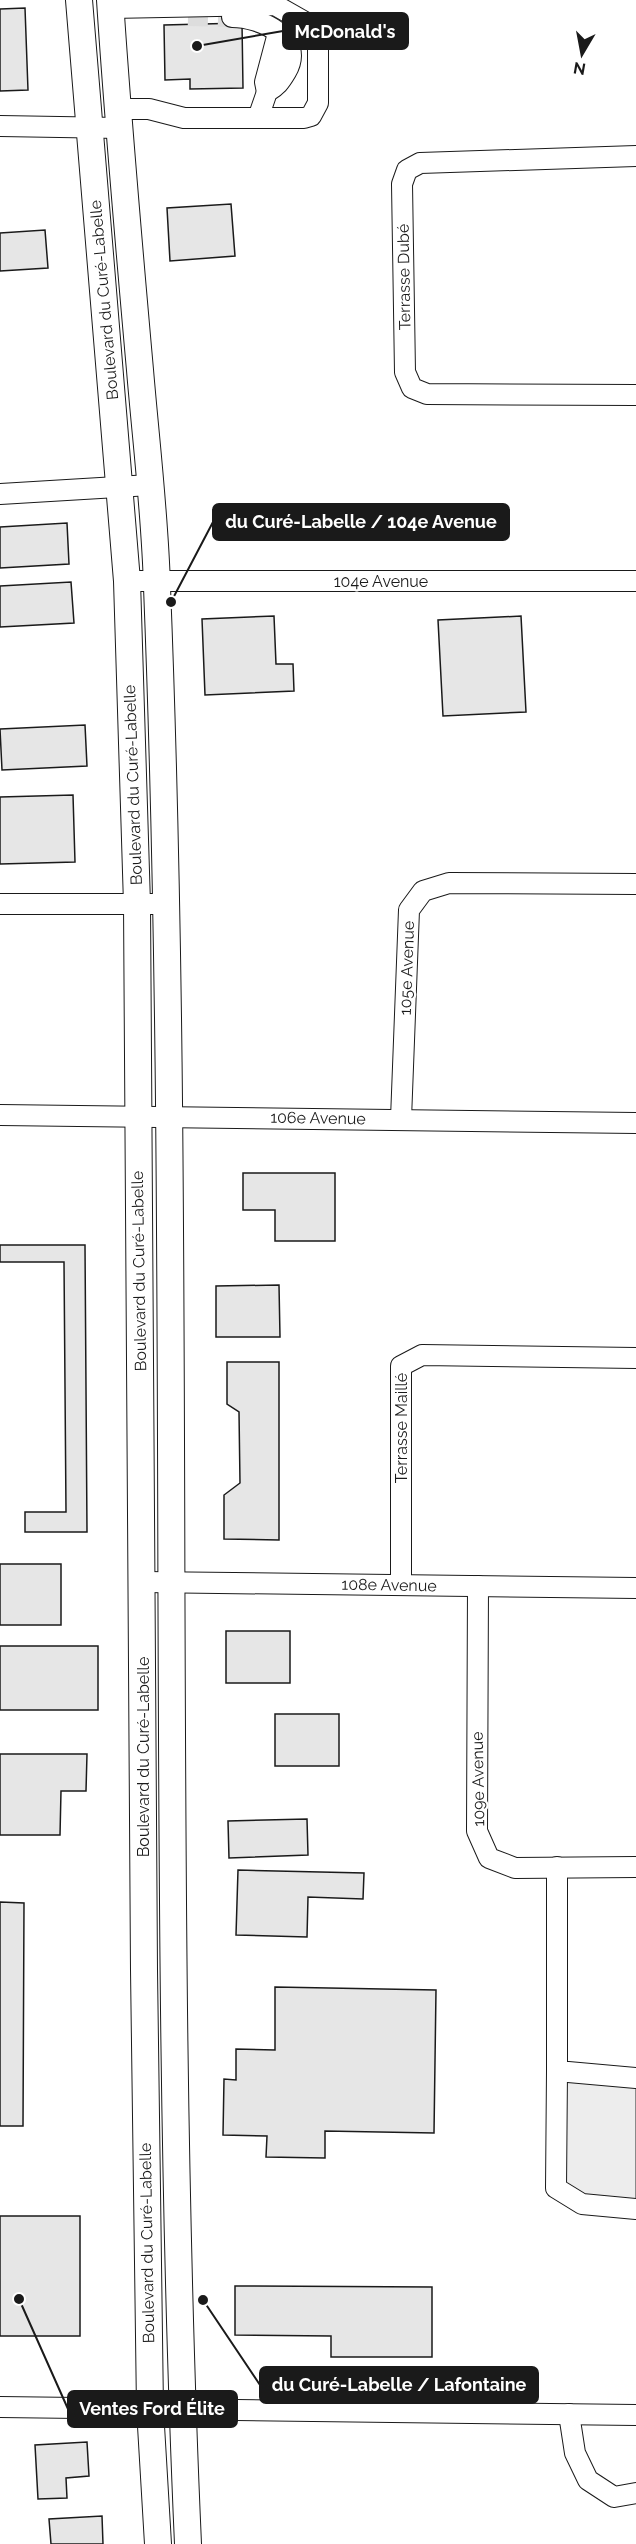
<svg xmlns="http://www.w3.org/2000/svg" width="636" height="2544" font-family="Raleway,sans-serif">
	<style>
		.built { fill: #ededed; stroke: #6a6a6a; stroke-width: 1.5 }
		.building { fill: #e6e6e6; stroke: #1a1a1a; stroke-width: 1.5 }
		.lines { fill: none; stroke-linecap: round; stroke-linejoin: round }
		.minor-tunnel { stroke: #ddd; stroke-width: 20; stroke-dasharray: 20 10; stroke-linecap: butt }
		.minor-casing { stroke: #1a1a1a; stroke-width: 22 }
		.major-casing { stroke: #1a1a1a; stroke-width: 28 }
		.minor { stroke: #fff; stroke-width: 20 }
		.major { stroke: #fff; stroke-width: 26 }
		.labels { text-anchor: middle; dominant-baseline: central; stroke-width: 4.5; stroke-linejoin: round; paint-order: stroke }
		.street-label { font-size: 16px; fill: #1a1a1a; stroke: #fff }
		.leader { fill: none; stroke: #1a1a1a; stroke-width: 2 }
		.callout-dot { fill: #1a1a1a; stroke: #fff; stroke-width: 2 }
		.callout { fill: #1a1a1a; stroke: #1a1a1a; stroke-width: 2 }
		.callout-label { font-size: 18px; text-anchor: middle; font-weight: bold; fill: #fff }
	</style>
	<rect width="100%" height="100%" fill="#fff"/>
	<!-- built -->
	<path class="built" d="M557 2071 636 2078V2209L556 2188Z"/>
	<!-- building -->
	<g class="building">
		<path d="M25 8 28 90 0 91V9Z"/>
		<path d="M242 23 243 88 190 89V79L165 80 164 25Z"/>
		<path d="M231 204 235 256 170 261 167 208Z"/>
		<path d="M45 230 48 268 0 271V233Z"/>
		<path d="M67 523 69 564 0 568V527Z"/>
		<path d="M71 582 74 623 0 627V586Z"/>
		<path d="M274 616 276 664H293L294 691 205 695 202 619Z"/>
		<path d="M521 616 526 712 443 716 438 620Z"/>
		<path d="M85 725 87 766 2 770 0 729Z"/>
		<path d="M73 795 75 862 0 864V797Z"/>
		<path d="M243 1173H335V1241H275V1210H243Z"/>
		<path d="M0 1245H85L87 1532H25V1512H66L64 1262H0Z"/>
		<path d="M279 1285 280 1337H216V1286Z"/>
		<path d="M227 1362H279V1540L224 1539V1495L240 1483 239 1412 227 1404Z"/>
		<rect x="0" y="1564" width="61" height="61"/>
		<rect x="226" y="1631" width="64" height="52"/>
		<rect x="0" y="1646" width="98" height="64"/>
		<rect x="275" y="1714" width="64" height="52"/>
		<path d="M0 1754H87L86 1791H61L60 1835H0Z"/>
		<path d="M307 1819 308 1855 229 1858 228 1821Z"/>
		<path d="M238 1870 364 1873 363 1899 308 1897 307 1937 236 1935Z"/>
		<path d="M0 1902 24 1903 23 2126H0Z"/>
		<path d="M275 1987 436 1990 434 2133 325 2131V2158L266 2157 267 2136 223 2135 224 2079 236 2080V2049L275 2050Z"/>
		<rect x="0" y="2216" width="80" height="120"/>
		<path d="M235 2286 432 2287V2357H331V2336L235 2335Z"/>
		<path d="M87 2442 89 2476 66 2478 67 2498 38 2499 35 2445Z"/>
		<path d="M102 2516 103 2544H51L49 2519Z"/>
	</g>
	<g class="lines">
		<!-- minor-tunnel -->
		<path class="minor-tunnel" d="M188 16 232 17"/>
		<defs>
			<g id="minor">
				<path d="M111 8 275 5 312 26 318 35V103L311 116 304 118H184L149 109H117"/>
				<path d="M232 17C261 17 306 38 286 72 280 82 277 86 267 92L258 118"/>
				<path d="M267 92 265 82 278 33"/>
				<path d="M0 126 119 128"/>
				<path d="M636 156 420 163 407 170 402 184 405 372 412 388 427 394 636 395"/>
				<path d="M0 494 150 485"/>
				<path d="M127 581H636"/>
				<path d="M0 904H166"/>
				<path d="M0 1115 636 1123"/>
				<path d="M401 1119 409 910 423 891 449 883 636 884"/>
				<path d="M143 1582 636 1588"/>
				<path d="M401 1585V1366L422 1355 636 1358"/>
				<path d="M478 1586 477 1831 489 1858 515 1868 636 1867"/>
				<path d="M557 1867V2071L636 2078"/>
				<path d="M557 2071 556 2188 582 2204 636 2209"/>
				<path d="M0 2407 636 2415"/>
				<path d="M569 2414 575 2453 588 2480 614 2497 636 2493"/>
			</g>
			<g id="major">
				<path d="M79 0 127 581 137 904 144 1970 150 2409 158 2544"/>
				<path d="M110 0C118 123 129 247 140 370 146 442 155 514 157 587 183 1239 159 1892 188 2544"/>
			</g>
		</defs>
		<!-- minor casing -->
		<use href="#minor" class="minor-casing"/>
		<!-- major casing -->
		<use href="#major" class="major-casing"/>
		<!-- minor -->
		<use href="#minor" class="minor"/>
		<!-- major -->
		<use href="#major" class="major"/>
	</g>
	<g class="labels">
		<!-- street labels -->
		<g class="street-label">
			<text transform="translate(404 277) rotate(-91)">Terrasse Dubé</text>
			<text transform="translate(104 300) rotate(-95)">Boulevard du Curé-Labelle</text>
			<text x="381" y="581">104e Avenue</text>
			<text transform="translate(133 785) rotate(-92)">Boulevard du Curé-Labelle</text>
			<text transform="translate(407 968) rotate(-88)">105e Avenue</text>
			<text transform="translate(318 1118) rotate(1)">106e Avenue</text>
			<text transform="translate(139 1271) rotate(-91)">Boulevard du Curé-Labelle</text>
			<text transform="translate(401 1428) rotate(-90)">Terrasse Maillé</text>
			<text transform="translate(389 1585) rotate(1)">108e Avenue</text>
			<text transform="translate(143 1757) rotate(-90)">Boulevard du Curé-Labelle</text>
			<text transform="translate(478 1779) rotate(-91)">109e Avenue</text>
			<text transform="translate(147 2243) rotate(-91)">Boulevard du Curé-Labelle</text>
		</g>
	</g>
	<!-- callouts -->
	<path class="leader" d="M197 46L283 31M171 602L213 522M203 2300L260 2385M19 2299L68 2409"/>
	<g class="callout-dot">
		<circle cx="197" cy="46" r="6"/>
		<circle cx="171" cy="602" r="6"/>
		<circle cx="203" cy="2300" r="6"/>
		<circle cx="19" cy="2299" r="6"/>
	</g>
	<g class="callout">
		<rect x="283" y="13" width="125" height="36" rx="6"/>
		<rect x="213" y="504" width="296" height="36" rx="6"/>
		<rect x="260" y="2367" width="278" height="36" rx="6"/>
		<rect x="68" y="2391" width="169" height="36" rx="6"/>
	</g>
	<g class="callout-label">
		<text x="345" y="38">McDonald's</text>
		<text x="361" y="528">du Curé-Labelle / 104e Avenue</text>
		<text x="399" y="2391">du Curé-Labelle / Lafontaine</text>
		<text x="152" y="2415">Ventes Ford Élite</text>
	</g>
	<!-- north arrow -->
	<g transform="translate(582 54) rotate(190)" stroke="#ffffff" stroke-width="4.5" paint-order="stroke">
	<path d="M0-4.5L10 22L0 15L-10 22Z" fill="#1a1a1a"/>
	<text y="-9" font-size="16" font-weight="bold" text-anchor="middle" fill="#1a1a1a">N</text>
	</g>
</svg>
